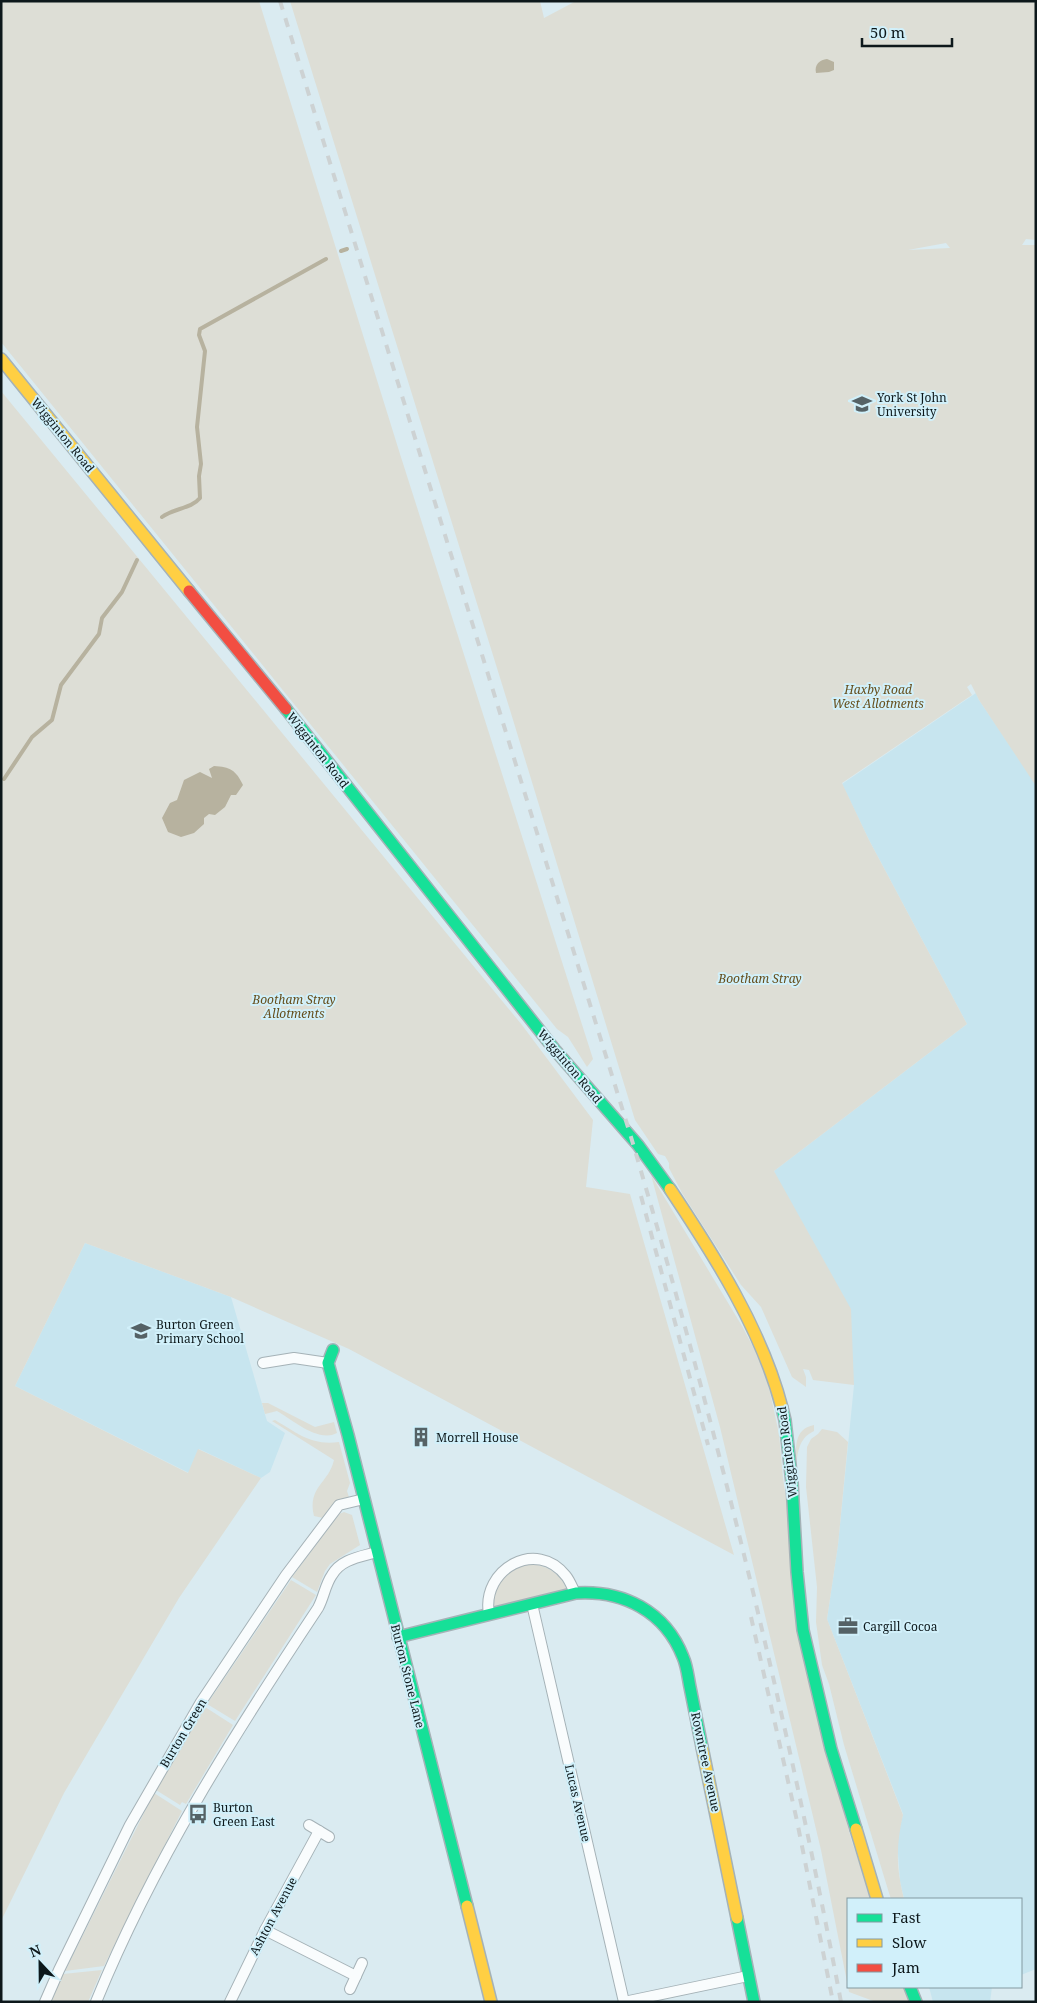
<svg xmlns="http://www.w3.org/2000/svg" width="1037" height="2003" font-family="'Noto Serif',serif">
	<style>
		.built { fill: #c7e5ef }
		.green { fill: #ddded6; fill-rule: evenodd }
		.water { fill: #b7b29f }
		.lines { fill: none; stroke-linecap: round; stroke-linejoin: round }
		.stream { stroke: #b7b29f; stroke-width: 4 }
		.street-casing { stroke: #a5b2b7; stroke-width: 12 }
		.fast-casing { stroke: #a5b2b7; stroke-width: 14 }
		.slow-casing { stroke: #a5b2b7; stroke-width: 14 }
		.jam-casing { stroke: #a5b2b7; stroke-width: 14 }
		.street { stroke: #f9fcfd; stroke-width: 10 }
		.fast { stroke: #16e098; stroke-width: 11 }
		.slow { stroke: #ffcf43; stroke-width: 11 }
		.jam { stroke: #f24e42; stroke-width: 11 }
		.rail { stroke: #cdd2d3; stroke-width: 4; stroke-dasharray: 9 9; stroke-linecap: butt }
		.labels { text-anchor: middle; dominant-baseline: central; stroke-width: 4; stroke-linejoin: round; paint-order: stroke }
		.poi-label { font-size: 12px; fill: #0d181b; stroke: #d1f0fa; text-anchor: start }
		.street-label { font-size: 12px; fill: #0d181b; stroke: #d1f0fa }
		.park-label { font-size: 12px; font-style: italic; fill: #664e1c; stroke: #d1f0fa }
	</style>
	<rect width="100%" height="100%" fill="#daebf1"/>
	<!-- built -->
	<g class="built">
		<path d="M976 693 979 700 1036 784V1969L1021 1975V1899H904L900 1881 897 1840 903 1814 827 1619 838 1545 854 1385 774 1171 967 1024 869 840 842 784Z"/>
		<path d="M85 1243 231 1297 267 1421 285 1433 270 1472 261 1478 199 1449 189 1473 15 1386Z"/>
		<path d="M929 1987H992L990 2002H933Z"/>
	</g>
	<!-- green -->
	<g class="green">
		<path d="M1 1H259L400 454 593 1059 587 1067 568 1037 557 1029 1 342Z"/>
		<path d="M290 1H540L544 18 576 1H1036V240L1026 239 1022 245H1036V786L979 700 971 684 967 687 972 695 842 783 869 840 967 1024 774 1171 851 1309 854 1385 813 1380 809 1370 803 1369 806 1377V1387L792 1377 761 1307 741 1285 682 1193 669 1168V1163L665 1156 658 1154 635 1120 510 710ZM946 243 950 248 908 250Z"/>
		<path d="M1 391 522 1025 593 1120 586 1187 630 1194 734 1555 349 1349 231 1297 85 1243 15 1386 188 1473 198 1449 261 1478 179 1598 64 1793 1 1921Z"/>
		<path d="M651 1175 742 1326 760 1360 770 1392 779 1434 783 1478 822 1733 852 1842 872 1899H848V1987H904L909 2002H876L849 1992 821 1850 720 1427Z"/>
		<path d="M262 1403H268L315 1427 334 1422 337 1433C318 1443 293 1420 277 1411L265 1414Z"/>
		<path d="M275 1420C297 1433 312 1446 339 1442L350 1483 347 1491 349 1497 332 1505 323 1518 314 1516C307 1487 329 1483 334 1460L272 1421Z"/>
		<path d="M814 1425V1431C799 1438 798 1451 796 1466 796 1449 793 1429 814 1425Z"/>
		<path d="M822 1429 837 1432 848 1442 838 1545 827 1619 903 1815C896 1845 896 1868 904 1899H891L889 1893 844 1745 829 1684 822 1665 816 1622 817 1587 806 1487 807 1447 811 1439 818 1434Z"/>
		<path d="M344 1512 352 1515 360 1545 330 1564 325 1571 317 1592 292 1577 339 1514Z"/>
		<path d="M525 1564C545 1563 559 1572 567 1589L493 1607 495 1591 505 1573Z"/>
		<path d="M291 1580 316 1595 235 1721 207 1704Z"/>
		<path d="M205 1707 233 1725 186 1804 182 1802 180 1805 156 1790Z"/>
		<path d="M154 1793 182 1811 104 1966 65 1971Z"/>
		<path d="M102 1970 88 2002H51L63 1974Z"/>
	</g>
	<!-- water -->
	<g class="water">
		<path d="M827 59 834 62V70L829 72 816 73C814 64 820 60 827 59Z"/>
		<path d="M214 766C230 767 236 770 243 785L236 795H231L225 807 215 815 209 814 204 818V824L194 833 181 837 168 832 162 818 170 803 177 800 184 780 200 772 212 778 209 769Z"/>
	</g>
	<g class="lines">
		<!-- stream -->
		<g class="stream">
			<path d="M341 251 347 249"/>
			<path d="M162 517C174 508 191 509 200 498L199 476 201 464 197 427 205 351 199 335 200 329 326 259"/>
			<path d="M4 779 32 737 52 720 61 685 99 634 102 618 122 592 137 560"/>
		</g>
		<defs>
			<g id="street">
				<path d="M263 1363 294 1358 328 1363"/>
				<path d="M532 1604 624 2002"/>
				<path d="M489 1614C481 1569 537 1538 566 1576 570 1581 572 1587 575 1593"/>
				<path d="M309 1825 329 1837"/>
				<path d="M265 1930 356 1976"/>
				<path d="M350 1989 362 1963"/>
				<path d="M45 2002 59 1970 130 1825 201 1702 286 1575 339 1505 364 1499"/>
				<path d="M96 2002C153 1862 235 1733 318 1608 324 1597 325 1585 332 1575 341 1559 360 1557 377 1552"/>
				<path d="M230 2002 265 1930 319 1831"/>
				<path d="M624 2002 748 1976"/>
			</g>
			<g id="fast">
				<path d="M286 709 555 1050 638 1145 670 1189"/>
				<path d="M333 1350 328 1363 348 1435 467 1906"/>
				<path d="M782 1408 785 1420 792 1483 797 1572 803 1630 831 1749 856 1829"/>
				<path d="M398 1637 576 1593C623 1590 665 1611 683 1657 687 1666 688 1677 690 1687 694 1707 698 1727 702 1747"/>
				<path d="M737 1918 754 2002"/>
				<path d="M910 1987 916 2002"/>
			</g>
			<g id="slow">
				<path d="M1 359 189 591"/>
				<path d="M670 1189C714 1255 762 1330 782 1408"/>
				<path d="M702 1747 737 1918"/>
				<path d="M856 1829 877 1899"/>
				<path d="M467 1906 491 2002"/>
			</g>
			<path id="jam" d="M189 591 286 709"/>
		</defs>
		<!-- street casing -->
		<use href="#street" class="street-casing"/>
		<!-- fast casing -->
		<use href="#fast" class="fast-casing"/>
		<!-- slow casing -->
		<use href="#slow" class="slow-casing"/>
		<!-- jam casing -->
		<use href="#jam" class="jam-casing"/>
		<!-- street -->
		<use href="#street" class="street"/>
		<!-- fast -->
		<use href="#fast" class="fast"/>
		<!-- slow -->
		<use href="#slow" class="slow"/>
		<!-- jam -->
		<use href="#jam" class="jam"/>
		<!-- rail -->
		<g class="rail">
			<path d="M280 1 631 1137C715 1421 786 1710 841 2002"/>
			<path d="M641 1196 708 1445"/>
			<path d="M751 1617 797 1821 833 2002"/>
		</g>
	</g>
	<!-- icons -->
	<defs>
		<symbol id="university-bare" viewBox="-9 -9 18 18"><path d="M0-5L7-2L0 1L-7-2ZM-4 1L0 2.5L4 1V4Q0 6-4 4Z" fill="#556266" stroke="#d1f0fa" stroke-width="2.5" paint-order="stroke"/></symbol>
		<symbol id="school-bare" viewBox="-9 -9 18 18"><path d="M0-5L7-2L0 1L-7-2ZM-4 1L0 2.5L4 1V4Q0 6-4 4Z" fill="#556266" stroke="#d1f0fa" stroke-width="2.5" paint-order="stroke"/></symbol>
		<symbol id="building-bare" viewBox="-9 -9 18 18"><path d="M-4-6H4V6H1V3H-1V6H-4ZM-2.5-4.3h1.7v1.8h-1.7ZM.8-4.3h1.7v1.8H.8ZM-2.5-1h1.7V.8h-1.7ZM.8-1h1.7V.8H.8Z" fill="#556266" stroke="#d1f0fa" stroke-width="2.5" paint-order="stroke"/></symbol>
		<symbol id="office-bare" viewBox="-9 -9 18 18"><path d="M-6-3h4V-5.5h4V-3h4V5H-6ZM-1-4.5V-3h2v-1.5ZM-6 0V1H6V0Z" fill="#556266" stroke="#d1f0fa" stroke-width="2.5" paint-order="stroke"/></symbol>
		<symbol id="bus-bare" viewBox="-9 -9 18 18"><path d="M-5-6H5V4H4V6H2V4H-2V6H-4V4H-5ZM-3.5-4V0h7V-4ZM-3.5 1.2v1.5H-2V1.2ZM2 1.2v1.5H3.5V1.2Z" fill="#556266" stroke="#d1f0fa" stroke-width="2.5" paint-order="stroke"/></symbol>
	</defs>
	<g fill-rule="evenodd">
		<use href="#university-bare" x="848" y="390" width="28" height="28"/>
		<use href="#school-bare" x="127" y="1317" width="28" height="28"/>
		<use href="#building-bare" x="407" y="1423" width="28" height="28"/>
		<use href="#office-bare" x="834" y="1612" width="28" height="28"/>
		<use href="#bus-bare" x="184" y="1800" width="28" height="28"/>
	</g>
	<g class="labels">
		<!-- poi labels -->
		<g class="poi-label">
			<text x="877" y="397">York St John<tspan x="877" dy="14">University</tspan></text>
			<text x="156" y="1324">Burton Green<tspan x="156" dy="14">Primary School</tspan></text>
			<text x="436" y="1437">Morrell House</text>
			<text x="863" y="1626">Cargill Cocoa</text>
			<text x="213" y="1807">Burton<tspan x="213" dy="14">Green East</tspan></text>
		</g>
		<!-- street labels -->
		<g class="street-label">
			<text transform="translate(63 435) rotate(51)">Wigginton Road</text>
			<text transform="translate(318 750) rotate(52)">Wigginton Road</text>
			<text transform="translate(570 1066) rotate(50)">Wigginton Road</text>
			<text transform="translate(787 1452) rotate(-97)">Wigginton Road</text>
			<text transform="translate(408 1676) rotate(76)">Burton Stone Lane</text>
			<text transform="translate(183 1733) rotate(-59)">Burton Green</text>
			<text transform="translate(706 1762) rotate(78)">Rowntree Avenue</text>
			<text transform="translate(578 1803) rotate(77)">Lucas Avenue</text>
			<text transform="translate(273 1916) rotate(-62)">Ashton Avenue</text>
		</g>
		<!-- park labels -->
		<g class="park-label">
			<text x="878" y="689">Haxby Road<tspan x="878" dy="14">West Allotments</tspan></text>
			<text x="760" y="978">Bootham Stray</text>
			<text x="294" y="999">Bootham Stray<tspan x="294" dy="14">Allotments</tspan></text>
		</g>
	</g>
	<!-- border -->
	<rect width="1037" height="2003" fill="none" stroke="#0d181b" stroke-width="5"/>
	<!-- legend -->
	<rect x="847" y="1898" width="175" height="90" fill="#d1f0fa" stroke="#839aa1"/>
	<rect x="857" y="1914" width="25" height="8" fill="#16e098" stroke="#839aa1"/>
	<text x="892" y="1923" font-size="15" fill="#0d181b">Fast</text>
	<rect x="857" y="1939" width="25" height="8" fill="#ffcf43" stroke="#839aa1"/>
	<text x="892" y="1948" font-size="15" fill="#0d181b">Slow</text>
	<rect x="857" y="1964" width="25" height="8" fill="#f24e42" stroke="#839aa1"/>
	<text x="892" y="1973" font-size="15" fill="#0d181b">Jam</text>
	<!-- north arrow -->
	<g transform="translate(40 1963) rotate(338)" stroke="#d1f0fa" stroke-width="4" paint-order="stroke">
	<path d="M0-4L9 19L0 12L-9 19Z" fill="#0d181b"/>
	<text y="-8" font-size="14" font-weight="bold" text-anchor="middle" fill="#0d181b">N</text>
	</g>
	<!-- scale -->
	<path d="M862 38v8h90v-8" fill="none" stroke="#0d181b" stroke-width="2.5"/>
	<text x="870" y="38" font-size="15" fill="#0d181b" stroke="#d1f0fa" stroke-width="4" paint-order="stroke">50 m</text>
</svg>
